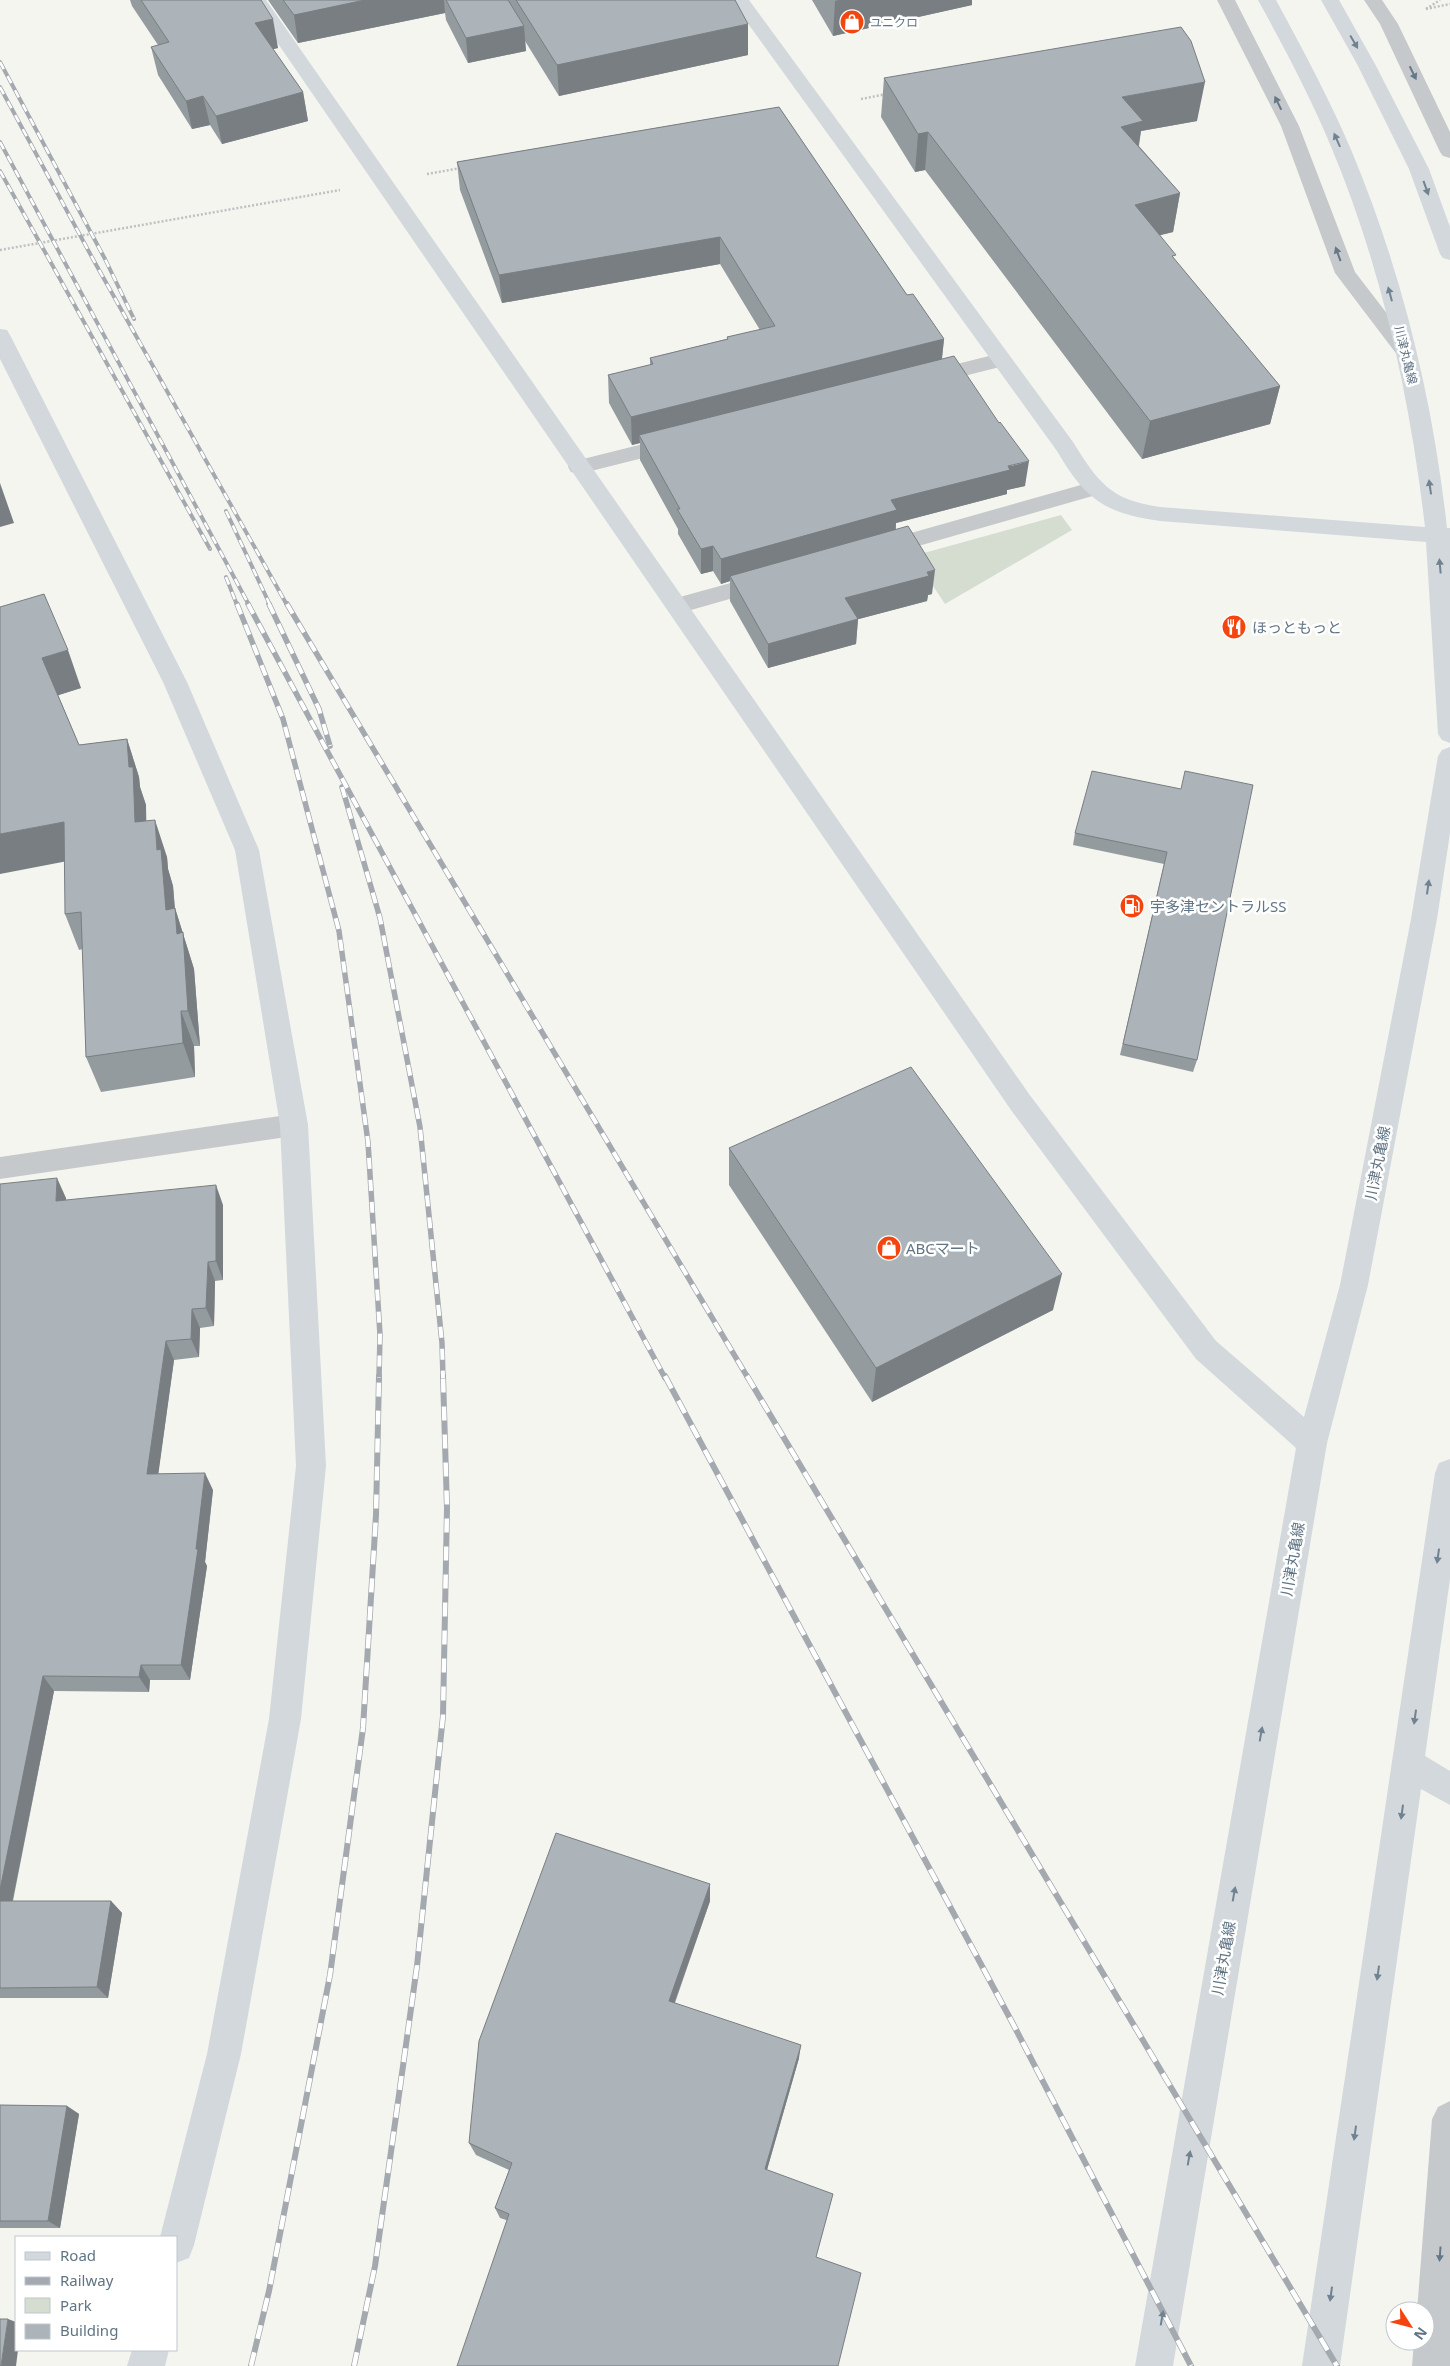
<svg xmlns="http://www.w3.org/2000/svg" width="1450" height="2366" font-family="'Noto Sans','Noto Sans JP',sans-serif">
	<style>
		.green { fill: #d5ddd1 }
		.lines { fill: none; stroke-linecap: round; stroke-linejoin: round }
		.path { stroke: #bec0c2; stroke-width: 2.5; stroke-dasharray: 2 2; stroke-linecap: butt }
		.street { fill: #c6c9cc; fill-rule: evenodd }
		.secondary { fill: #d2d8dc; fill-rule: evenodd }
		.rail-far2-casing { stroke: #a3a9af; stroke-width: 4 }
		.rail-far1-casing { stroke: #a3a9af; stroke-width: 5.5 }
		.rail-casing { stroke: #a3a9af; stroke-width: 6 }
		.rail-far2 { stroke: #fff; stroke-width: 2.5; stroke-dasharray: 8; stroke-linecap: butt }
		.rail-far1 { stroke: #fff; stroke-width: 4; stroke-dasharray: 11; stroke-linecap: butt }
		.rail { stroke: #fff; stroke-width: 4.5; stroke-dasharray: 14; stroke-linecap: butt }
		.wall { fill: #949b9f }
		.shaded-wall { fill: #787e82 }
		.building { fill: #acb4b9; stroke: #787e82 }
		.oneway { fill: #718391 }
		.oneway2 { fill: #657888 }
		.labels { text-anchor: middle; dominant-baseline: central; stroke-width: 5; stroke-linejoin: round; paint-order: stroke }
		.far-poi-label { font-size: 12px; fill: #607484; stroke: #fff; text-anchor: start }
		.far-street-label { font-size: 12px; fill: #607484; stroke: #fff }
		.poi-label { font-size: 15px; fill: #607484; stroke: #fff; text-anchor: start }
		.street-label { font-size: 15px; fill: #607484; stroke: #fff }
	</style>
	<rect width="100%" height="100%" fill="#f5f5f0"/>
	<!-- green -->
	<path class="green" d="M1061 515 1072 530 945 604 913 556Z"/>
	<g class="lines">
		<!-- path -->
		<g class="path">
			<path d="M1426 9 1450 4"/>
			<path d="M1426 9 1440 0"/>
			<path d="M861 99 887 94"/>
			<path d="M427 174 461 168"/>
			<path d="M0 250 340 190"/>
		</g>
		<!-- street -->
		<g class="street">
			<path d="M1217 0H1235L1299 126 1355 272 1412 346 1415 351 1412 356 1405 358 1398 356 1335 273 1281 126Z"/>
			<path d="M1364 0H1382L1398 24 1450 132V158L1443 156 1440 152 1380 24Z"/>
			<path d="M1001 353 1008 355 1011 360 1008 365 928 385 921 383 918 378 921 373Z"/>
			<path d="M675 436 683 438 686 443 683 448 579 474 571 472 568 467 571 462Z"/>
			<path d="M1095 481 1103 483 1106 488 1103 493 880 557 872 554 869 549 872 544Z"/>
			<path d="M767 573 775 576 778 581 775 586 677 614 669 612 666 606 669 600Z"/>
			<path d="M294 1114 304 1117 308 1125 304 1133 294 1136 0 1179V1157Z"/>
			<path d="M1450 2101V2366H1412L1414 2341H1425V2311H1417L1432 2119 1438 2107Z"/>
		</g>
		<!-- secondary -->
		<g class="secondary">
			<path d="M248 0H266L1029 1094 1216 1341 1304 1417 1340 1285 1411 919 1438 756 1442 750 1450 747V833L1437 919 1368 1285 1327 1443 1173 2366H1135L1296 1448 1196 1359 1011 1110Z"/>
			<path d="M731 0H749L1073 442C1098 482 1110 500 1160 507L1425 527C1410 398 1382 269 1332 149 1311 98 1285 49 1258 0H1276C1303 50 1330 100 1352 152 1402 272 1433 400 1447 528H1450V743L1442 740 1438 734 1426 542 1160 521C1104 513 1085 499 1057 451Z"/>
			<path d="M1321 0H1339L1375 64 1429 169 1450 227V260L1443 258 1440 254 1409 169 1357 64Z"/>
			<path d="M0 329 7 330 10 335 187 682 259 850 308 1125 326 1466 301 1719 241 2054 194 2245 189 2258 176 2263V2237H160L207 2054 269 1719 296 1466 280 1125 235 850 163 682 0 359Z"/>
			<path d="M1450 1459V1579L1425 1756 1450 1771V1805L1421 1789 1340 2366H1302L1435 1473 1439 1463Z"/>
			<path d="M132 2350H169L165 2366H127Z"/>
		</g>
		<defs>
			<g id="rail-far2">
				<path d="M0 62 105 259 134 319"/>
				<path d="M0 87 94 261 287 605"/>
				<path d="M0 142 249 605"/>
				<path d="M0 171 210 549"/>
				<path d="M226 511 270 605"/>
				<path d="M226 577 237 605"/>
			</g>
			<g id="rail-far1">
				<path d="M237 604 283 719 339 931 368 1142 380 1335 379 1378"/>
				<path d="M248 604 665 1378"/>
				<path d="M269 604 319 709 330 746"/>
				<path d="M287 604 748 1378"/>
				<path d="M342 787 380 918 420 1127 442 1343 443 1378"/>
			</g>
			<g id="rail">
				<path d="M665 1376 1012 2022 1191 2366"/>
				<path d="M747 1376 1337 2366"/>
				<path d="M251 2366 269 2291 330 1975 363 1728 376 1515 379 1376"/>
				<path d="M354 2366 375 2266 417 1966 443 1716 447 1508 443 1376"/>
			</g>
		</defs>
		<!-- rail-far2 casing -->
		<use href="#rail-far2" class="rail-far2-casing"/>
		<!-- rail-far1 casing -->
		<use href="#rail-far1" class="rail-far1-casing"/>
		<!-- rail casing -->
		<use href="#rail" class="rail-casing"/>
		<!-- rail-far2 -->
		<use href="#rail-far2" class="rail-far2"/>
		<!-- rail-far1 -->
		<use href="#rail-far1" class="rail-far1"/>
		<!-- rail -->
		<use href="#rail" class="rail"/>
	</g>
	<!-- wall -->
	<g class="wall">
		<path d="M130 0H261L278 48 273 49 303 92 308 121 222 144 210 125 192 129 158 75 151 47 158 45 132 6Z"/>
		<path d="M268 0H508L509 1 508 0H735L748 55 559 96 525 41 526 51 468 63 446 20 445 13 298 43Z"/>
		<path d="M812 0H972V5L833 36Z"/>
		<path d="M884 78 1197 121 1141 131 1139 146 1180 193 1173 232 1160 235 1175 260 1280 386 1270 424 1142 459 925 170 915 172 881 117Z"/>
		<path d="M779 107 907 295 944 339 942 359 1025 486 1007 490V494L896 523V530L932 594 928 595 927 601 858 619 856 644 768 668 730 601V581L721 584 713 571 701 574 678 534V529L640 460V443L632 445 609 403 608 375 650 365V358L727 339V337L760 330 720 264 502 303 460 190 457 162Z"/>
		<path d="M0 607 81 688 58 695 79 745 127 739 139 777 140 787 146 805V821L167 857 168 869 173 886 175 908 194 969 200 1046H194L195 1077 101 1092 86 1057 83 949 79 950 65 914V862Z"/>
		<path d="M1181 789 1197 1060 1193 1072 1120 1055 1164 864 1073 845 1075 833Z"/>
		<path d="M729 1148 1053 1310 872 1402 729 1185Z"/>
		<path d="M0 1184 66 1198V1200L223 1205V1280L215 1281 214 1326 200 1328 199 1357 174 1360 158 1474 213 1490 205 1562 207 1566 190 1680H150L149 1692 54 1691 13 1901H111L122 1913 108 1998H0Z"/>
		<path d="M710 1901 675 2003 799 2058 767 2170 506 2220 500 2218 495 2208 509 2170 476 2155 469 2143Z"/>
		<path d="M0 2105 67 2106 79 2114 60 2228H0Z"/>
	</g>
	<!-- shaded-wall -->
	<g class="shaded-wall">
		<path d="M365 0H444L445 13 298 43 294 15Z"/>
		<path d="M839 0H972V5L833 36 835 1Z"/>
		<path d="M273 19 278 48 260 52 255 23Z"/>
		<path d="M748 24V55L559 96 557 65Z"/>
		<path d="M524 26 526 51 468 63 466 38Z"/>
		<path d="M1205 82 1197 121 1141 131 1136 159 1115 165 1122 97Z"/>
		<path d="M303 92 308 121 222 144 216 116Z"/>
		<path d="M203 96 210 125 192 129 186 101Z"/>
		<path d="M928 132 925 170 915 172 918 134Z"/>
		<path d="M1180 193 1173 232 1129 243 1135 205Z"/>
		<path d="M720 237V264L502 303 499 275Z"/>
		<path d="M944 339 941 366 639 435 640 443 632 445 631 417Z"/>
		<path d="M1280 386 1270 424 1142 459 1150 421Z"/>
		<path d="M1029 461 1025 486 1007 490V494L896 523 895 535 730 576V581L721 584V559L891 500Z"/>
		<path d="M0 483 14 523 0 527Z"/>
		<path d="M713 546V571L701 574V549Z"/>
		<path d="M935 570 932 594 928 595 927 601 844 623 845 598Z"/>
		<path d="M858 619 856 644 768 668V644Z"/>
		<path d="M68 650 81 688 56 696 42 658Z"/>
		<path d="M127 739 139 777 140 787 146 805 147 859 135 822 129 767Z"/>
		<path d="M155 820 167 857 168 869 173 886 176 926 175 908 194 969 200 1046 188 1011 166 910 157 850Z"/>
		<path d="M64 822 78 859 0 874V834Z"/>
		<path d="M181 1011 194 1046 195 1077 183 1043Z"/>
		<path d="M57 1178 66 1198 65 1220 56 1201Z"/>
		<path d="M216 1185 223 1205V1280L216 1261Z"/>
		<path d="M208 1262 215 1281 214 1326 206 1308Z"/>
		<path d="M1062 1274 1053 1310 872 1402 876 1368Z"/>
		<path d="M192 1309 200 1328 199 1357 191 1339Z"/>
		<path d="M166 1341 174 1360 156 1491 147 1474Z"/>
		<path d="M205 1473 213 1490 205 1562 207 1566 190 1680 181 1665Z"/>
		<path d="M141 1665 150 1680 149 1692 139 1677Z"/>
		<path d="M43 1676 54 1691 10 1913 0 1903V1890Z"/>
		<path d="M710 1884V1901L670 2015 669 2001Z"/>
		<path d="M111 1901 122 1913 108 1998 97 1987Z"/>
		<path d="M801 2045 799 2058 764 2180 765 2169Z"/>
		<path d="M67 2106 79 2114 60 2228 48 2221Z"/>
		<path d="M8 2319 16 2322V2350H18L16 2366H1Z"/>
	</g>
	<!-- building -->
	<g class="building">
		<path d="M141 0H261L273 19 255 23 303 92 216 116 203 96 186 101 151 47 169 42Z"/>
		<path d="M283 0H365L294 15Z"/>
		<path d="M446 0H508L524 26 466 38Z"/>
		<path d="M516 0H735L748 24 557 65Z"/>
		<path d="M1181 27 1191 41 1205 82 1122 97 1143 121 1121 127 1180 193 1135 205 1176 255 1172 256 1280 386 1150 421 928 132 918 134 884 78Z"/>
		<path d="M779 107 907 295 913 294 944 339 631 417 608 375 653 364 650 358 728 339 727 337 775 326 720 237 499 275 457 162Z"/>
		<path d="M954 356 999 423 1000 422 1029 461 1008 466 1010 470 891 500 897 510 721 559 713 546 701 549 677 509H680L639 435Z"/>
		<path d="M908 526 935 570 927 572 929 576 845 598 858 619 768 644 730 576Z"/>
		<path d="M44 594 68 650 42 658 79 745 127 739 129 767H133L135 822 155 820 157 850 161 849 166 910 175 908 177 934 183 932 188 1011H181L183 1043 86 1057 81 912 65 914 64 822 0 834V607Z"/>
		<path d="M1092 771 1181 789 1185 771 1253 785 1197 1060 1123 1044 1167 852 1075 833Z"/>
		<path d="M911 1067 1062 1274 876 1368 729 1148Z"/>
		<path d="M57 1178 56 1201 216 1185V1261L208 1262 206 1308 192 1309 191 1339 166 1341 147 1474 205 1473 196 1549H198L181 1665H141L139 1677 43 1676 0 1890V1184Z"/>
		<path d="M556 1833 710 1884 669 2001 801 2045 765 2169 833 2194 816 2257 861 2273 838 2366H457L509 2214 495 2208 512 2163 469 2143 479 2041Z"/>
		<path d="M0 1901H111L97 1987 0 1988Z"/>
		<path d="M0 2105 67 2106 48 2221H0Z"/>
		<path d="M0 2319H8L1 2366H0Z"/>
	</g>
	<!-- one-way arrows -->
	<defs><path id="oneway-solid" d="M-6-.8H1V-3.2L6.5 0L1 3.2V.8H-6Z" transform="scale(1.25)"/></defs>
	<g class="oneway">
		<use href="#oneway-solid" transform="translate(1354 42) rotate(60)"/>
		<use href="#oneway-solid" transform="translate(1337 140) rotate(-114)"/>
		<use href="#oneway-solid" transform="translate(1426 188) rotate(70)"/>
		<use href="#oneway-solid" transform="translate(1390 294) rotate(-105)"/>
		<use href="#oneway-solid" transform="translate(1430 487) rotate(-98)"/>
		<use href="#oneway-solid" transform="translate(1440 566) rotate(-95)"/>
		<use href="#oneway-solid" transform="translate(1428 887) rotate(-82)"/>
		<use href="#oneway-solid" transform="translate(1438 1556) rotate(98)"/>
		<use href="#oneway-solid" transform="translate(1415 1717) rotate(98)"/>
		<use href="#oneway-solid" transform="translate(1261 1734) rotate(-80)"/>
		<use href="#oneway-solid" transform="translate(1402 1812) rotate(98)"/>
		<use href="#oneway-solid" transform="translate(1234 1894) rotate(-80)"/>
		<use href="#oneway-solid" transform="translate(1378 1973) rotate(98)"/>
		<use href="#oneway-solid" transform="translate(1355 2133) rotate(98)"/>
		<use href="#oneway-solid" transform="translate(1189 2158) rotate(-80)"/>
		<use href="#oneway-solid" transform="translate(1331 2294) rotate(98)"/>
		<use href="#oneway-solid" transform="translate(1162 2318) rotate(-80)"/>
	</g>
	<g class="oneway2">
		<use href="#oneway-solid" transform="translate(1413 73) rotate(64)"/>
		<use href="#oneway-solid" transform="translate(1278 103) rotate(-116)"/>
		<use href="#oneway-solid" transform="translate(1338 254) rotate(-110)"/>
		<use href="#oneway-solid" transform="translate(1440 2254) rotate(94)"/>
	</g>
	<!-- icons -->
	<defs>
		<symbol id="shop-disc" viewBox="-11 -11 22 22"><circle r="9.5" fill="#f5450f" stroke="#fff"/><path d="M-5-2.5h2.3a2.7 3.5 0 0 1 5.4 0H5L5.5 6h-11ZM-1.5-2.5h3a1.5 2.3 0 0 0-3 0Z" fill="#fff"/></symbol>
		<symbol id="restaurant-disc" viewBox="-11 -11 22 22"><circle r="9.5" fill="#f5450f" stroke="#fff"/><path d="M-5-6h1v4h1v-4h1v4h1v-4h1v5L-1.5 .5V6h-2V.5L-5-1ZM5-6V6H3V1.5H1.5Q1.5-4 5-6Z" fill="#fff"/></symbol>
		<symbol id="fuel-disc" viewBox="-11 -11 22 22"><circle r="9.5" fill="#f5450f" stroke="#fff"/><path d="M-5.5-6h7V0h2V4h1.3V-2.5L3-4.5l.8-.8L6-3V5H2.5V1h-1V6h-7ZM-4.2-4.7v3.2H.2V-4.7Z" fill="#fff"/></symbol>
	</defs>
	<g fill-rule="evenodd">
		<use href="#shop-disc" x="838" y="8" width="28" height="28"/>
		<use href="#restaurant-disc" x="1220" y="613" width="28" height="28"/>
		<use href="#fuel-disc" x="1118" y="892" width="28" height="28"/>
		<use href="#shop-disc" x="875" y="1234" width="28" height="28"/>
	</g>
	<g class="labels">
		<!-- far-poi labels -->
		<g class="far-poi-label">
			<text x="870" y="22">ユニクロ</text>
		</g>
		<!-- far-street labels -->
		<g class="far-street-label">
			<text transform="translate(1406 355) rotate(76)">川津丸亀線</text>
		</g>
		<!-- poi labels -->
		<g class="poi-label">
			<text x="1252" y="627">ほっともっと</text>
			<text x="1150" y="906">宇多津セントラルSS</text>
			<text x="906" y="1248">ABCマート</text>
		</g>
		<!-- street labels -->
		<g class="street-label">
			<text transform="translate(1377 1163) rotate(-79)">川津丸亀線</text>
			<text transform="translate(1292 1559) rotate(-80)">川津丸亀線</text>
			<text transform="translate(1223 1958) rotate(-80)">川津丸亀線</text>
		</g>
	</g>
	<!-- legend -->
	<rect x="15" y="2236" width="162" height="115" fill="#ffffff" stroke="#bfc7ce"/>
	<rect x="25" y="2252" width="25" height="8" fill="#d2d8dc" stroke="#bfc7ce"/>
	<text x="60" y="2261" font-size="15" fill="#607484">Road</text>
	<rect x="25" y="2277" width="25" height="8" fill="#a3a9af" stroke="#bfc7ce"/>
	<text x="60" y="2286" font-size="15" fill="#607484">Railway</text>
	<rect x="25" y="2298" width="25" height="15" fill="#d5ddd1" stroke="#bfc7ce"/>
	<text x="60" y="2311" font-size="15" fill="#607484">Park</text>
	<rect x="25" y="2324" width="25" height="15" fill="#acb4b9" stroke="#bfc7ce"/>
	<text x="60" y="2336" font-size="15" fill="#607484">Building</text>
	<!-- north arrow -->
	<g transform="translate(1410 2326) rotate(126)"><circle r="24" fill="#ffffff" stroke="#bfc7ce"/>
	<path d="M0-4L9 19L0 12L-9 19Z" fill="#f5450f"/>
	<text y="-8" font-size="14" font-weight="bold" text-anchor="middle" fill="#607484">N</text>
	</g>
</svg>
